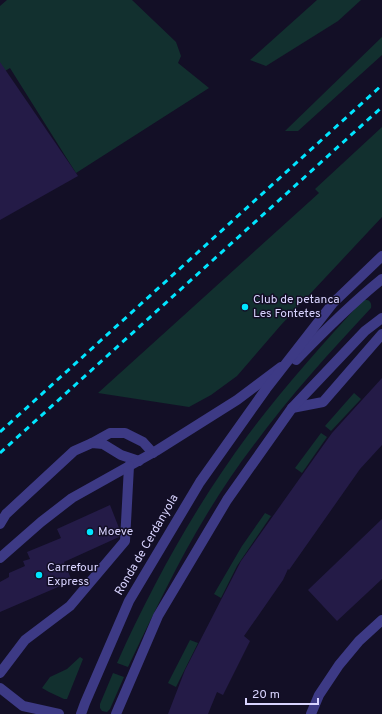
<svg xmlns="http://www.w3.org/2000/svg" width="382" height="714" font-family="Overpass,sans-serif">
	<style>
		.green { fill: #12302f }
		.building { fill: #241b47 }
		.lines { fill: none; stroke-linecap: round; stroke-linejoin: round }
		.service { stroke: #3d3a85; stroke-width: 10 }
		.minor { stroke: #3d3a85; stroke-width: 10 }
		.tertiary { stroke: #3d3a85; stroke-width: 10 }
		.rail { stroke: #00e5ff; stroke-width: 3; stroke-dasharray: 6 5; stroke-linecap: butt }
		.poi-dot { fill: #00e5ff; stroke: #130f26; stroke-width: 1.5 }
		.labels { text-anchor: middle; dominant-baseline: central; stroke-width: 3; stroke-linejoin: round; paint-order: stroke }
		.poi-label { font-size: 12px; fill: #d9d4ff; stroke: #130f26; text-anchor: start }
		.street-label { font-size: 12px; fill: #d9d4ff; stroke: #130f26 }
	</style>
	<rect width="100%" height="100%" fill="#130f26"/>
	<!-- green -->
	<g class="green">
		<path d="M7 0H132L176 42 181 56 178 63 209 88 76 173 10 68 0 74V6Z"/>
		<path d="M317 0H361L338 21 266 66 250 60Z"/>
		<path d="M382 37V55L298 131H285Z"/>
		<path d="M382 127V217L281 325 237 376 211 395 189 407 98 393 319 193 315 189Z"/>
		<path d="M364 300C370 299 372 304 371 308 330 352 289 397 253 446 236 468 221 491 207 514 177 563 153 615 128 667L117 663C153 583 196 505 248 435 283 388 323 344 362 301Z"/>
		<path d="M354 393 361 399 331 431 325 426Z"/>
		<path d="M321 433 327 437 302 473 295 468Z"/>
		<path d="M265 513 271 516 237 566 221 598 214 594 242 546Z"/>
		<path d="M190 640 198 643 176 687 168 683Z"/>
		<path d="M80 657 83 659 67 699H64L49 692 42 688 50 677 67 669Z"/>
		<path d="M113 673 124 677 110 709 107 712 102 711 100 708V704Z"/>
	</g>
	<!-- building -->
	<g class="building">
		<path d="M0 62 78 176 0 220Z"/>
		<path d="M382 378V445L360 469 289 570 288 569 283 580 244 636 250 641 223 695 217 692 208 714H168L185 670 241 561 332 433Z"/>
		<path d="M110 505 119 528V537L64 562 72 581 0 612V582L9 577V573L25 566 23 561 30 559 27 552 61 538 57 529Z"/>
		<path d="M382 519V579L337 621 308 590Z"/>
	</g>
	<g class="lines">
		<!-- service -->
		<g class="service">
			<path d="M92 443 110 433H125L143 442 153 453"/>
			<path d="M0 524 6 514 74 451 92 443 103 444 121 455 139 461"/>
			<path d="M0 558 41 522 72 498 156 451 237 400 281 367"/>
			<path d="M0 673 25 640 70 606 125 541 129 466"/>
		</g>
		<!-- minor -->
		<g class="minor">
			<path d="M0 688 23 706 59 714"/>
			<path d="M311 714 319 695 339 665 359 641 382 620"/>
		</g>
		<!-- tertiary -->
		<g class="tertiary">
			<path d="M296 360C324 331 351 304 382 279"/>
			<path d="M292 408 323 402 382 334"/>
			<path d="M81 714 85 703 129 601 200 482 266 389 333 303 382 256"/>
			<path d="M116 714 158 616 227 500 292 408 365 331 382 318"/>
		</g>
		<!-- rail -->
		<g class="rail">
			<path d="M0 432 382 85"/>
			<path d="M0 453 382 107"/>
		</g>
	</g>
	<!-- markers -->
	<g class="poi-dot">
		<circle cx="245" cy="307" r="4"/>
		<circle cx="90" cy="532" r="4"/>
		<circle cx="39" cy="575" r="4"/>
	</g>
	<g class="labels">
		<!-- poi labels -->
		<g class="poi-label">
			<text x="253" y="300">Club de petanca<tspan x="253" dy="14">Les Fontetes</tspan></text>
			<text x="98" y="532">Moeve</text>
			<text x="47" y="568">Carrefour<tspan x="47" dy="14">Express</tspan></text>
		</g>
		<!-- street labels -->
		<g class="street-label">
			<text transform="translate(147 545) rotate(-60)">Ronda de Cerdanyola</text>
		</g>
	</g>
	<!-- scale -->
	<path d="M246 698v6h72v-6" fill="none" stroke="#d9d4ff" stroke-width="2"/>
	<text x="252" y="698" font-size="12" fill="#d9d4ff" stroke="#130f26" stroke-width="3" paint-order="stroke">20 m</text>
</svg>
